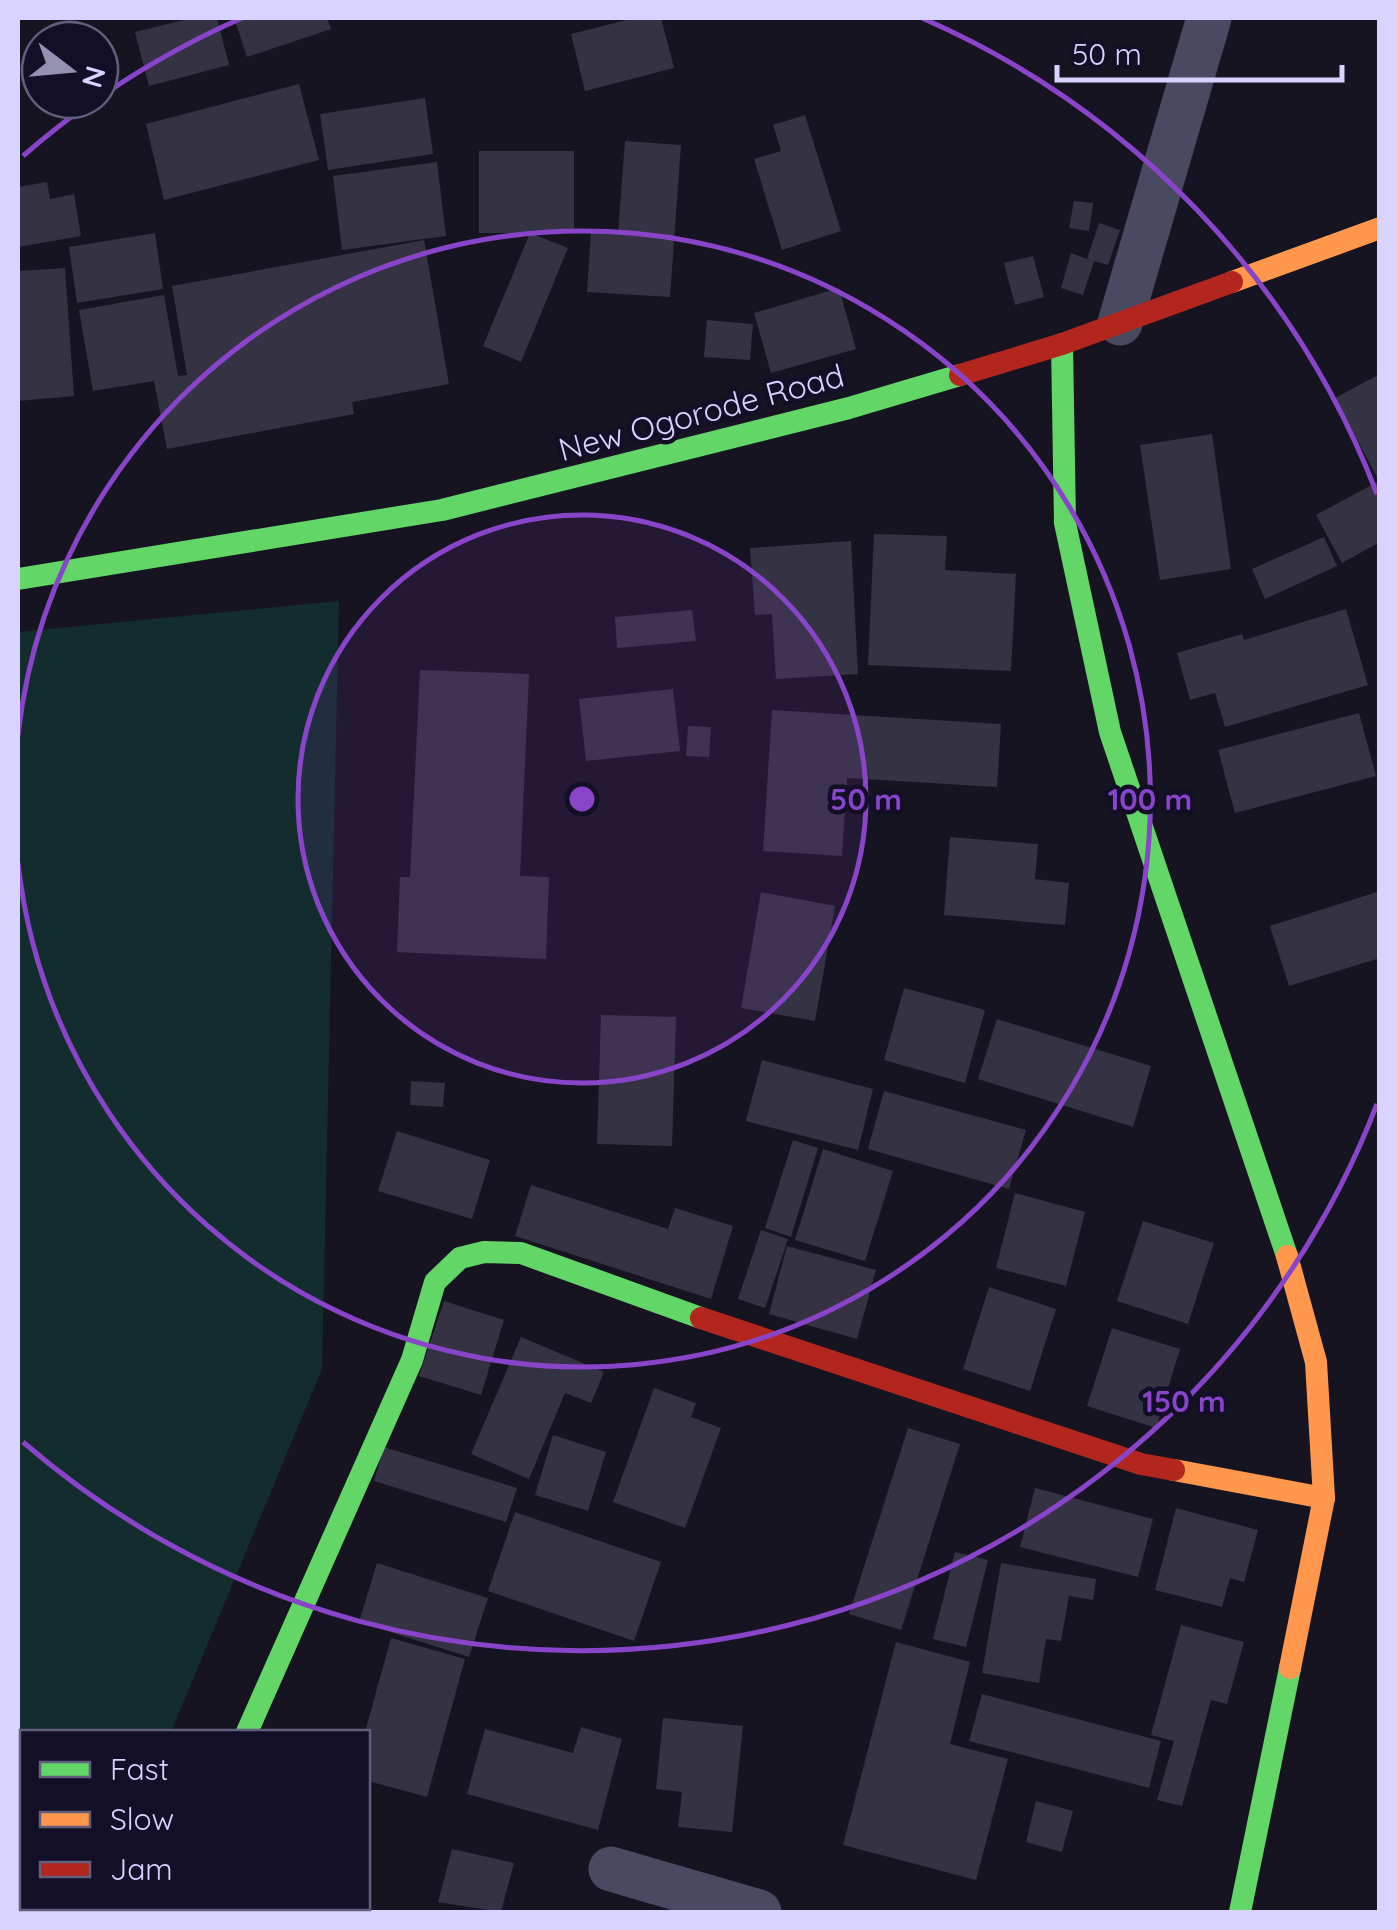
<svg xmlns="http://www.w3.org/2000/svg" width="1397" height="1930" font-family="Quicksand,sans-serif">
	<style>
		.green { fill: #132c2d }
		.building { fill: #343243 }
		.lines { fill: none; stroke-linecap: round; stroke-linejoin: round }
		.street { stroke: #4a4962; stroke-width: 45 }
		.fast { stroke: #63d668; stroke-width: 22 }
		.slow { stroke: #ff974d; stroke-width: 22 }
		.jam { stroke: #b3261e; stroke-width: 22 }
		.ring { fill: none; stroke: #8945c9; stroke-width: 5 }
		.labels { text-anchor: middle; dominant-baseline: central; stroke-width: 9; stroke-linejoin: round; paint-order: stroke }
		.street-label { font-size: 32px; fill: #d9d4ff; stroke: #130f26 }
		.centre { fill: #8945c9; stroke: #130f26; stroke-width: 5 }
		.ring-label { font-size: 30px; text-anchor: middle; font-weight: bold; fill: #8945c9; stroke: #130f26; stroke-width: 9; stroke-linejoin: round; paint-order: stroke }
	</style>
	<rect width="100%" height="100%" fill="#161421"/>
	<!-- green -->
	<path class="green" d="M339 601 322 1369 171 1732H22V1908H68L65 1912H18V632Z"/>
	<!-- building -->
	<g class="building">
		<path d="M192 18H217L229 65 149 86 135 32Z"/>
		<path d="M234 18H327L331 29 247 57Z"/>
		<path d="M634 18H661L674 68 585 91 571 34Z"/>
		<path d="M299 84 319 160 164 200 146 124Z"/>
		<path d="M425 98 433 154 328 170 320 114Z"/>
		<path d="M805 115 841 231 782 250 754 159 781 151 773 125Z"/>
		<path d="M625 141 681 145 670 297 587 292 591 231 618 233Z"/>
		<rect x="479" y="151" width="95" height="82"/>
		<path d="M437 162 446 236 342 250 333 176Z"/>
		<path d="M47 182 50 199 74 194 81 236 18 247V187Z"/>
		<path d="M1074 201 1093 203 1089 231 1069 228Z"/>
		<path d="M1099 223 1120 230 1108 265 1094 261 1083 295 1061 288 1071 253 1087 259Z"/>
		<path d="M155 233 163 289 77 303 69 247Z"/>
		<path d="M530 233 568 248 521 362 483 346Z"/>
		<path d="M424 240 449 384 352 402 354 414 167 449 154 381 93 391 79 310 164 295 178 376 187 375 172 286Z"/>
		<path d="M1033 256 1044 297 1015 305 1004 263Z"/>
		<path d="M65 268 74 396 18 401V271Z"/>
		<path d="M839 288 856 349 771 373 754 313Z"/>
		<path d="M707 320 753 324 750 360 704 357Z"/>
		<path d="M1380 374V542L1342 563 1316 515 1379 481 1335 398Z"/>
		<path d="M1212 434 1231 569 1160 580 1140 445Z"/>
		<path d="M874 534 947 536 945 570 1016 574 1011 671 868 665Z"/>
		<path d="M1324 537 1337 566 1265 599 1252 569Z"/>
		<path d="M851 541 858 674 776 679 772 614 755 615 750 548Z"/>
		<path d="M1346 609 1368 685 1225 727 1215 693 1190 700 1177 653 1242 634 1244 640Z"/>
		<path d="M692 610 696 641 617 648 615 617Z"/>
		<path d="M420 670 529 674 520 876 549 877 546 959 397 952 400 877H410Z"/>
		<path d="M673 689 680 751 586 761 579 699Z"/>
		<path d="M772 710 1001 724 997 787 847 778 842 856 763 851Z"/>
		<path d="M1359 713 1376 776 1235 813 1218 750Z"/>
		<path d="M688 726 711 727 709 757 686 756Z"/>
		<path d="M950 837 1038 844 1035 879 1069 883 1065 925 944 915Z"/>
		<path d="M1380 891V958L1289 986 1270 926Z"/>
		<path d="M761 892 835 906 815 1021 741 1008Z"/>
		<path d="M904 988 985 1010 965 1083 884 1060Z"/>
		<path d="M601 1015 676 1017 672 1146 597 1144Z"/>
		<path d="M997 1019 1151 1066 1133 1127 978 1079Z"/>
		<path d="M762 1060 873 1089 858 1150 746 1121Z"/>
		<path d="M411 1081 445 1083 443 1107 410 1105Z"/>
		<path d="M884 1091 1026 1130 1009 1189 868 1149Z"/>
		<path d="M397 1131 490 1160 472 1219 378 1191Z"/>
		<path d="M793 1140 818 1148 791 1237 765 1228Z"/>
		<path d="M823 1149 893 1171 865 1261 795 1240Z"/>
		<path d="M531 1185 668 1229 675 1208 733 1226 711 1299 515 1236Z"/>
		<path d="M1015 1193 1085 1212 1066 1286 996 1268Z"/>
		<path d="M1143 1221 1214 1243 1188 1324 1117 1301Z"/>
		<path d="M761 1230 788 1239 765 1308 738 1299Z"/>
		<path d="M787 1246 876 1270 857 1339 769 1314Z"/>
		<path d="M989 1287 1056 1309 1030 1391 963 1369Z"/>
		<path d="M444 1301 504 1320 481 1395 419 1376Z"/>
		<path d="M1112 1328 1180 1349 1156 1428 1087 1406Z"/>
		<path d="M521 1337 604 1372 591 1403 565 1393 529 1479 471 1454Z"/>
		<path d="M654 1388 696 1403 691 1417 721 1428 685 1528 613 1502Z"/>
		<path d="M908 1428 960 1444 901 1630 849 1614Z"/>
		<path d="M553 1435 606 1452 588 1511 535 1495Z"/>
		<path d="M384 1447 517 1488 506 1522 374 1481Z"/>
		<path d="M1035 1488 1153 1519 1138 1577 1020 1547Z"/>
		<path d="M1176 1508 1258 1530 1244 1582 1230 1578 1222 1607 1155 1590Z"/>
		<path d="M515 1512 661 1562 634 1641 488 1591Z"/>
		<path d="M955 1552 988 1560 966 1647 933 1639Z"/>
		<path d="M377 1563 488 1598 469 1657 359 1622Z"/>
		<path d="M1001 1563 1096 1579 1093 1600 1069 1596 1061 1641 1046 1639 1039 1683 982 1673Z"/>
		<path d="M1181 1625 1244 1642 1227 1704 1211 1700 1182 1806 1157 1800 1174 1741 1151 1735Z"/>
		<path d="M391 1638 465 1659 427 1797 368 1781 365 1732Z"/>
		<path d="M896 1642 970 1662 950 1744 1008 1759 976 1880 843 1845Z"/>
		<path d="M982 1694 1161 1741 1149 1788 969 1741Z"/>
		<path d="M663 1718 743 1726 732 1832 678 1827 682 1792 656 1789Z"/>
		<path d="M581 1727 622 1739 598 1830 467 1794 485 1729 573 1753Z"/>
		<path d="M1036 1801 1073 1811 1062 1852 1026 1842Z"/>
		<path d="M452 1849 514 1863 501 1912 438 1902Z"/>
	</g>
	<g class="lines">
		<!-- street -->
		<g class="street">
			<path d="M1120 323 1209 18"/>
			<path d="M611 1869 759 1912"/>
			<path d="M148 1912 151 1908"/>
		</g>
		<!-- fast -->
		<g class="fast">
			<path d="M1062 344 1065 523 1110 732 1287 1256"/>
			<path d="M18 579 442 510 849 408 960 375"/>
			<path d="M247 1732 412 1360 435 1282 460 1258 484 1252 521 1253 701 1318"/>
			<path d="M1240 1912 1290 1668"/>
		</g>
		<!-- slow -->
		<g class="slow">
			<path d="M1232 282 1380 228"/>
			<path d="M1287 1256 1316 1362 1324 1498 1290 1668"/>
			<path d="M1174 1470 1324 1498"/>
		</g>
		<!-- jam -->
		<g class="jam">
			<path d="M960 375 1062 344 1232 282"/>
			<path d="M701 1318 1141 1464 1174 1470"/>
		</g>
	</g>
	<!-- distance rings -->
	<circle cx="582" cy="799" r="284" fill="#8945c9" fill-opacity=".12"/>
	<g class="ring">
		<circle cx="582" cy="799" r="284"/>
		<path d="M18 735A568 568 0 1 1 18 863"/>
		<path d="M1377 1104A852 852 0 0 1 23 1442M23 156A852 852 0 0 1 93 101M106 93A852 852 0 0 1 242 18M922 18A852 852 0 0 1 1377 494"/>
	</g>
	<g class="labels">
		<!-- street labels -->
		<g class="street-label">
			<text transform="translate(701 412) rotate(-15)">New Ogorode Road</text>
		</g>
	</g>
	<circle cx="582" cy="799" r="15" class="centre"/>
	<g class="ring-label">
		<text x="866" y="810">50 m</text>
		<text x="1150" y="810">100 m</text>
		<text x="1184" y="1412">150 m</text>
	</g>
	<!-- border -->
	<rect width="1397" height="1930" fill="none" stroke="#d9d4ff" stroke-width="40"/>
	<!-- legend -->
	<rect x="20" y="1730" width="350" height="180" fill="#130f26" stroke="#625e7d" stroke-width="2.5"/>
	<rect x="40" y="1762" width="50" height="15" fill="#63d668" stroke="#625e7d" stroke-width="2.5"/>
	<text x="110" y="1780" font-size="30" fill="#d9d4ff">Fast</text>
	<rect x="40" y="1812" width="50" height="15" fill="#ff974d" stroke="#625e7d" stroke-width="2.5"/>
	<text x="110" y="1830" font-size="30" fill="#d9d4ff">Slow</text>
	<rect x="40" y="1862" width="50" height="15" fill="#b3261e" stroke="#625e7d" stroke-width="2.5"/>
	<text x="110" y="1880" font-size="30" fill="#d9d4ff">Jam</text>
	<!-- north arrow -->
	<g transform="translate(70 70) rotate(106)"><circle r="48" fill="#130f26" stroke="#625e7d" stroke-width="2.5"/>
	<path d="M0-8L18 38L0 25L-18 38Z" fill="#9591b1"/>
	<text y="-15" font-size="28" font-weight="bold" text-anchor="middle" fill="#d9d4ff">N</text>
	</g>
	<!-- scale -->
	<path d="M1057 65v15h285v-15" fill="none" stroke="#d9d4ff" stroke-width="5"/>
	<text x="1072" y="65" font-size="30" fill="#d9d4ff" stroke="#130f26" stroke-width="8" paint-order="stroke">50 m</text>
</svg>
